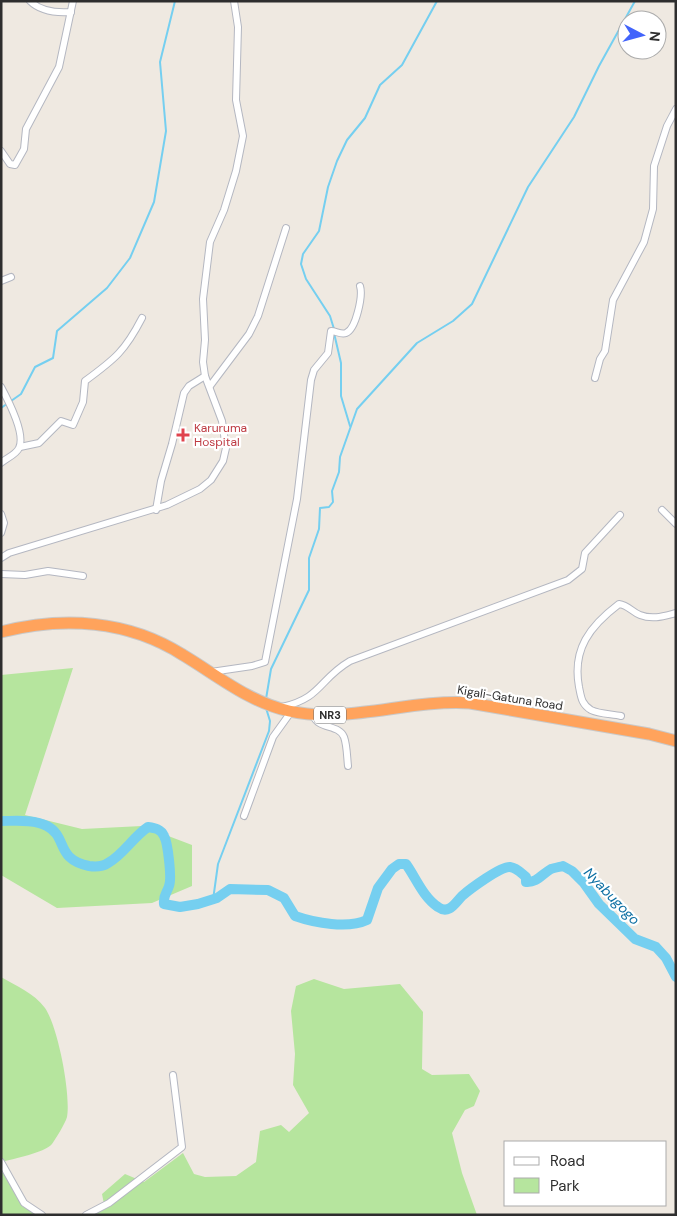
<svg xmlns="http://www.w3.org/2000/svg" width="677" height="1216" font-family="'DM Sans',sans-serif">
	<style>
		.green { fill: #b6e59e }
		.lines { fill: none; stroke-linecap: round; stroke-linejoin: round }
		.stream { stroke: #75cff0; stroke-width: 2 }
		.river { stroke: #75cff0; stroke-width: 10 }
		.street-casing { stroke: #b4b7c1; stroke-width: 8 }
		.highway-casing { stroke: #c9c9c9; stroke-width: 13 }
		.street { stroke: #fff; stroke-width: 6 }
		.highway { stroke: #ffa35c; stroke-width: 11 }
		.health-dot { fill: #e0444e; stroke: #fff; stroke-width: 2 }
		.labels { text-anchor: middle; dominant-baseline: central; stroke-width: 4.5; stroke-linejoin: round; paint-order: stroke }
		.shield { fill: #fff; stroke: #6d6d6d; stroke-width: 1 }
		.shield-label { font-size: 11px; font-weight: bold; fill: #2e2e2e }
		.health-label { font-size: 12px; fill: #be3a42; stroke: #fff; text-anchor: start }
		.street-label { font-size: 12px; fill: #2e2e2e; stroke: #fff }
		.water-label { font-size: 14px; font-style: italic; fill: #0d6fa3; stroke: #fff }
	</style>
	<rect width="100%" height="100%" fill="#efe9e1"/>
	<!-- green -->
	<g class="green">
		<path d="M73 668 25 815 82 829 142 826 192 845V886L152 903 57 908 1 875V675Z"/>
		<path d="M1 977C16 986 34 993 45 1008 58 1027 71 1094 67 1117 65 1124 56 1138 52 1144 44 1153 13 1159 1 1162Z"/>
		<path d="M314 979 344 989 400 984 423 1012 422 1069 432 1075 469 1074 480 1091 474 1106 465 1110 452 1133 462 1173 477 1215H94L105 1209 102 1194 125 1174 144 1182 183 1153 194 1174 205 1177 236 1176 256 1162 260 1131 281 1125 289 1132 309 1113 293 1085 295 1054 291 1011 296 986Z"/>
		<path d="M1 1173H6L22 1206 38 1215H1Z"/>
	</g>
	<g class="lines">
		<!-- stream -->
		<g class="stream">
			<path d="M334 329 330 316 306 279 301 264 303 254 319 231 328 187 337 161 347 140 365 118 380 85 402 65 437 1"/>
			<path d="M334 333 341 363V396L350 426"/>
			<path d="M1 408 21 394 35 367 53 358 57 331 107 288 130 258 154 202 166 131 160 62 175 1"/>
			<path d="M266 699 271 669 309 590V558L319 529 320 508 329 507 333 502 332 491 339 472 340 457 357 409 417 343 453 321 472 304 528 187 574 117 599 66 635 1"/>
			<path d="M213 900 218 864 269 731 270 721 266 708"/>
		</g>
		<!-- river -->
		<path class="river" d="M1 821C15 821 34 819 47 826 68 837 55 859 89 866 96 867 102 867 108 863 123 855 133 837 148 827 155 828 161 829 164 836 168 843 172 879 169 886 167 893 163 895 164 904L180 907 198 904 217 898 230 889 268 890 284 898 295 916C315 923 348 929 367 920L378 888 392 869 399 864H406C416 878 423 897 438 907 449 915 455 903 462 896 470 889 501 866 510 867 517 868 521 873 526 877V882C537 883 542 874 551 869 554 868 559 867 563 866L572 871 584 883 599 904 635 939 656 947 666 958 676 977"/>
		<defs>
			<g id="street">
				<path d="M30 1C40 11 57 13 71 12"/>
				<path d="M1 151 10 164 15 165 24 149 26 129 59 67 73 1"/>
				<path d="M1 281 11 277"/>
				<path d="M595 378 600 359 605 351 613 300 644 242 653 209 654 166 667 126 676 109"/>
				<path d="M210 386 249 334 258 316 286 228"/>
				<path d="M1 387C8 400 26 434 19 448 16 455 6 458 1 463"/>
				<path d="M20 447 39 443 61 421 73 425 83 402 85 381C115 359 125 351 142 318"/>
				<path d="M156 510 161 481 172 444 184 393 189 386 205 376"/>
				<path d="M662 510 676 524"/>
				<path d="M1 514 4 523 1 533"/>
				<path d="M1 558 9 553 167 505 200 489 211 480 223 461 226 448 222 421 205 376 203 362 205 340 203 299 210 242 224 210 236 171 243 136 236 100 238 27 234 1"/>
				<path d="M1 574 25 575 48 571 83 576"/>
				<path d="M211 672 252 666 265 662 297 499 311 380 314 370 328 353 331 331C336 331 341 335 346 333 356 329 363 296 360 286"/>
				<path d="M282 707C322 698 319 679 350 661L568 580 582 569 585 553 620 515"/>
				<path d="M313 715C318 730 339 724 344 737 347 745 347 757 348 766"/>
				<path d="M621 716C612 714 599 714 591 710 581 704 581 696 579 687 572 649 590 626 619 604 628 605 632 612 640 615 653 620 664 616 676 613"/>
				<path d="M244 816 273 737 291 712"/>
				<path d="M1 1162 24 1203 42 1215"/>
				<path d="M86 1215 109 1203 182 1147 173 1075"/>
			</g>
			<path id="highway" d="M1 632C63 616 128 620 183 655 218 676 249 702 289 711 348 724 409 699 470 703L649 734 676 741"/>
		</defs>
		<!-- street casing -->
		<use href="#street" class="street-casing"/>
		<!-- highway casing -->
		<use href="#highway" class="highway-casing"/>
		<!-- street -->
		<use href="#street" class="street"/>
		<!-- highway -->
		<use href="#highway" class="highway"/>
	</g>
	<!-- markers -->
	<path class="health-dot" d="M180.5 427.5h5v5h5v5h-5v5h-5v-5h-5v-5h5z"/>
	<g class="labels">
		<!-- shield labels -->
		<rect class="shield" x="314" y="706.5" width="32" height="17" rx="4"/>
		<g class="shield-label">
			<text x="330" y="715">NR3</text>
		</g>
		<!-- health labels -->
		<g class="health-label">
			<text x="194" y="428">Karuruma<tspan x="194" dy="14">Hospital</tspan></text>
		</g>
		<!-- street labels -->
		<g class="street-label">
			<text transform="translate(510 698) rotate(9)">Kigali-Gatuna Road</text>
		</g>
		<!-- water labels -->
		<g class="water-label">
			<text transform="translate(612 896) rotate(46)">Nyabugogo</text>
		</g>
	</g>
	<!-- border -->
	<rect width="677" height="1216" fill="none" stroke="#2e2e2e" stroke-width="5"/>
	<!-- legend -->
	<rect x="504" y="1141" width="162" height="65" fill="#ffffff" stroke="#ababab"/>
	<rect x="514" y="1157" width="25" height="8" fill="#ffffff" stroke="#ababab"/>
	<text x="550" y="1166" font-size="15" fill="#2e2e2e">Road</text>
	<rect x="514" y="1178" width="25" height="15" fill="#b6e59e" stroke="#ababab"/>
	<text x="550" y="1191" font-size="15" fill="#2e2e2e">Park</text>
	<!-- north arrow -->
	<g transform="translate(642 35) rotate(96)"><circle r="24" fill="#ffffff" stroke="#ababab"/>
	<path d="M0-4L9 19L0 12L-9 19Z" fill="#4264fb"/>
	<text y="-8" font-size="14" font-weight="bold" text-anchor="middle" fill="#2e2e2e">N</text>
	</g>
</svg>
